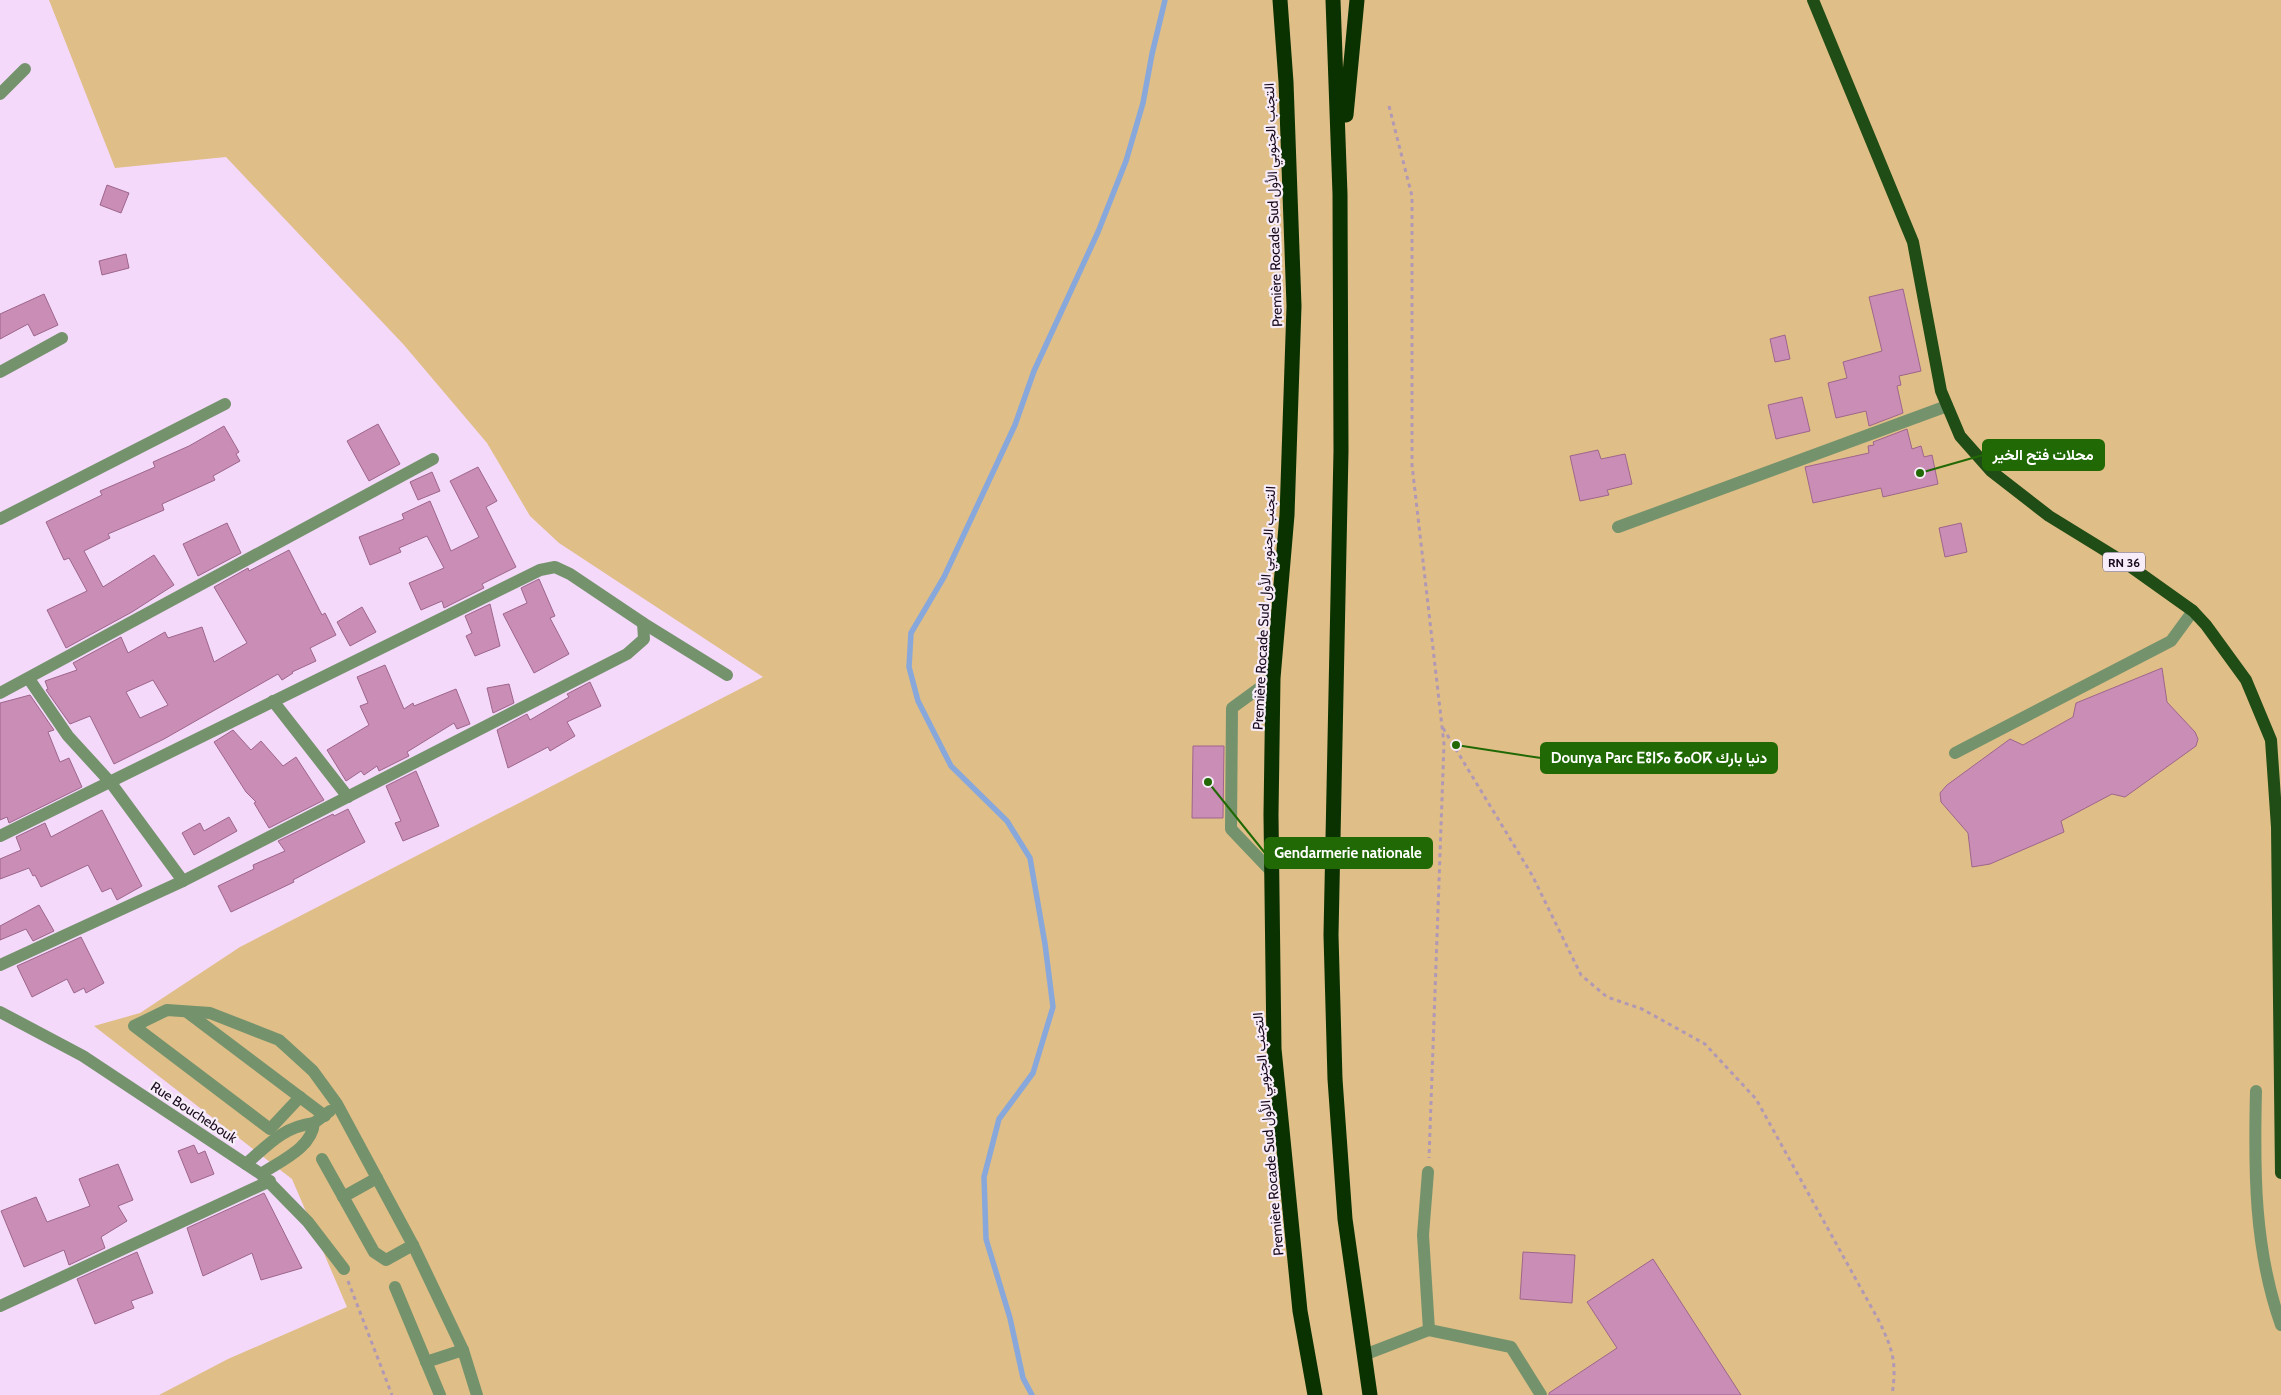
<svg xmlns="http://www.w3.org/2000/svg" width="2281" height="1395" font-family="Cabin,Vazirmatn,'Noto Sans Tifinagh',sans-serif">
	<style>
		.green { fill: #dfbe87 }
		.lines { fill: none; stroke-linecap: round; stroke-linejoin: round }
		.stream { stroke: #88a8dc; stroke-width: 5.5 }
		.building { fill: #ca8eb6; stroke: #9e658b; fill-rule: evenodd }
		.path { stroke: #b199b6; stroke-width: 3; stroke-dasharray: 4 4; stroke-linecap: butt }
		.minor { stroke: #74936d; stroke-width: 12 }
		.major { stroke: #204c15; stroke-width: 12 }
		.highway { stroke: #0a3201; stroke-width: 15 }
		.labels { text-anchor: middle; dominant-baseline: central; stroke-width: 4.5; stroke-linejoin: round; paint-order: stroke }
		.shield { fill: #f6edf9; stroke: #5b4d5e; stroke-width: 1 }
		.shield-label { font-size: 12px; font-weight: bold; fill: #19091c }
		.street-label { font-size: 14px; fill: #19091c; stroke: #f6edf9 }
		.leader { fill: none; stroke: #206905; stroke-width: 2 }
		.callout-dot { fill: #206905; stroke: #f6edf9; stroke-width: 2 }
		.callout { fill: #206905; stroke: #206905; stroke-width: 2 }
		.callout-label { font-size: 15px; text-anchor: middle; font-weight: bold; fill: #fff }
	</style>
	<rect width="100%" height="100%" fill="#f4d9fa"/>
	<!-- green -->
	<path class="green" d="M49 0H2281V1395H159L228 1359 347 1307 292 1179 94 1026 140 1013 240 947 763 677 559 543 530 516 487 443 404 345 226 157 115 168Z"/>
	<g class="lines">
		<!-- stream -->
		<path class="stream" d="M1032 1395 1023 1378 1010 1318 986 1239 984 1177 999 1119 1033 1073 1053 1007 1045 944 1030 858 1007 821 951 766 918 701 909 667 911 633 944 577 1015 425 1034 371 1098 232 1126 161 1143 103 1152 54 1165 0"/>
	</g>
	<!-- building -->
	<g class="building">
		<path d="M107 185 129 193 121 213 100 205Z"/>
		<path d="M126 254 129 268 102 275 99 261Z"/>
		<path d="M1903 289 1921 371 1899 376 1901 385 1897 386 1903 413 1869 426 1866 411 1836 418 1828 383 1847 378 1843 362 1882 351 1869 297Z"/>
		<path d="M44 294 58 325 34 336 28 324 0 339V314Z"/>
		<path d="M1785 335 1790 359 1775 362 1770 339Z"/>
		<path d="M1802 397 1810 431 1776 439 1768 405Z"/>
		<path d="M378 424 400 464 369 481 347 441Z"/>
		<path d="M224 426 239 452 236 454 240 461 213 476 215 480 162 504 164 510 108 534 110 538 84 551 103 587 154 555 174 585 132 612 66 648 47 610 87 591 69 558 64 560 46 522 102 495 100 491 155 467 153 462 189 446Z"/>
		<path d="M1907 429 1912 449 1921 446 1924 457 1932 455 1938 484 1883 497 1881 488 1813 503 1805 467 1869 453 1868 446 1874 445 1873 442Z"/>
		<path d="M1598 450 1601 459 1625 454 1632 484 1607 490 1609 495 1580 501 1570 456Z"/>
		<path d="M478 467 497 501 486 507 516 567 482 584 484 588 444 608 442 601 421 610 409 583 444 568 427 536 399 548 401 552 370 565 359 537 404 519 402 514 430 501 451 551 479 537 450 481Z"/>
		<path d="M432 472 440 491 418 500 410 482Z"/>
		<path d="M227 523 241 553 198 576 183 544Z"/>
		<path d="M1961 523 1967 552 1945 557 1939 528Z"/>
		<path d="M289 550 322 615 325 613 336 635 310 648 316 661 292 672 293 673 282 680 278 674 164 739 114 764 90 716 70 724 46 690 48 689 45 681 77 670 73 663 121 637 128 653 165 632 168 638 202 627 214 662 233 651 247 643 214 587 248 568 249 571ZM153 680 168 705 140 718 126 692Z"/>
		<path d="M539 579 555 616 550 618 569 654 534 673 503 614 527 603 521 588Z"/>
		<path d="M490 604 500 646 475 656 466 636 472 633 465 616Z"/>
		<path d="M362 607 376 632 350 646 337 622Z"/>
		<path d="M385 665 404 709 413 703 414 706 456 689 470 724 457 729 454 723 407 752 409 756 379 771 377 766 364 775 361 771 346 781 327 750 369 725 360 706 368 703 357 677Z"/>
		<path d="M2162 668 2167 702 2195 732 2198 739 2196 746 2125 797 2112 794 2061 821 2064 832 1990 864 1972 867 1968 833 1941 802 1940 793 1947 785 2010 739 2023 745 2073 717 2076 703Z"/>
		<path d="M590 682 601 706 567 722 575 736 550 751 548 747 508 768 497 730 527 714 530 720 569 697 567 694Z"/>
		<path d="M509 684 514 703 493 713 487 688Z"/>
		<path d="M30 695 54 730 48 732 60 762 69 758 82 787 9 823 7 817 0 820V703Z"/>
		<path d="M233 730 251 750 261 741 283 766 296 757 324 800 269 828 254 803 256 802 246 792 214 742Z"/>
		<path d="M1193 746H1224L1223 818H1192Z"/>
		<path d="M416 771 439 826 403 841 395 823 401 821 386 786Z"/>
		<path d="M348 809 365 842 293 880 294 882 231 912 218 886 254 869 253 865 285 851 278 841 333 814 334 816Z"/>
		<path d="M102 810 142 886 117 900 111 888 102 892 88 865 41 887 35 875 33 876 29 868 0 879V859L21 850 16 837 45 823 51 837Z"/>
		<path d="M229 817 237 831 194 855 182 833 200 823 204 831Z"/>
		<path d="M39 905 54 931 33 941 26 929 0 940V926Z"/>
		<path d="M81 937 104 983 86 993 84 988 74 993 67 979 32 997 17 966Z"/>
		<path d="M194 1145 198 1154 205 1151 214 1174 191 1183 178 1151Z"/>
		<path d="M118 1164 133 1200 118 1206 127 1221 101 1237 105 1248 69 1265 64 1250 24 1267 1 1211 36 1197 47 1222 90 1206 79 1179Z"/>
		<path d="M264 1193 302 1268 261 1280 252 1253 203 1276 187 1228Z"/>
		<path d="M137 1252 153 1293 131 1301 134 1308 95 1324 77 1279Z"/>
		<path d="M1523 1252 1575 1255 1572 1303 1520 1299Z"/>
		<path d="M1653 1259 1741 1395H1549V1393L1617 1348 1587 1302Z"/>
	</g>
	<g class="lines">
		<!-- path -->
		<g class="path">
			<path d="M1389 106 1412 196V465L1444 744 1429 1158"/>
			<path d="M1443 728 1532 875 1581 975 1607 997 1642 1009 1705 1044 1756 1099 1879 1321C1893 1350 1897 1363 1892 1395"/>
			<path d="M348 1281 392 1395"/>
		</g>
		<!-- minor -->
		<g class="minor">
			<path d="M0 94 25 69"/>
			<path d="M0 372 62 338"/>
			<path d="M0 519 225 404"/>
			<path d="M1618 527 1947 406"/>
			<path d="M29 679 68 736 111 783 183 881"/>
			<path d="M0 693 433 459"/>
			<path d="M273 701 348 797"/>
			<path d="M1955 753 2171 641 2193 611"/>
			<path d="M0 836 540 570 555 567 570 574 643 623 727 675"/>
			<path d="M1271 871 1231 829 1232 708 1273 678"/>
			<path d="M0 965 183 881 627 654 644 639 643 623"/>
			<path d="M0 1012 83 1056 261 1174 308 1222 344 1269"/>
			<path d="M187 1012 325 1116"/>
			<path d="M2256 1091C2254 1170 2254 1249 2281 1325"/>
			<path d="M300 1097 270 1129 134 1026 167 1010 210 1013 279 1040 313 1071 337 1104 413 1245 463 1350 477 1395"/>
			<path d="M322 1159 374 1252 386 1260 413 1245"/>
			<path d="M246 1164C269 1144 283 1127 314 1123"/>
			<path d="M1428 1172 1423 1235 1429 1330"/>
			<path d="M261 1174C280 1161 312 1148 314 1123L330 1111"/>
			<path d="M343 1197 377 1178"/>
			<path d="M395 1287 440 1395"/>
			<path d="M0 1306 270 1181"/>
			<path d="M1364 1355 1429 1330 1511 1347 1541 1395"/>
			<path d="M426 1362 463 1350"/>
		</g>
		<!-- major -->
		<path class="major" d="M1813 0 1913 242 1941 391 1960 436 1991 471 2049 516 2127 564 2193 611 2206 625 2246 680 2271 740 2277 827 2281 1173"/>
		<!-- highway -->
		<g class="highway">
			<path d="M1280 0 1286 82 1294 306 1287 515 1273 678 1271 815 1274 1049 1300 1311 1315 1395"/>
			<path d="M1333 0 1340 194 1341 451 1331 935 1335 1079 1345 1219 1370 1395"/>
			<path d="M1346 115 1357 0"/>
		</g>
	</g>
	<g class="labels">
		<!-- shield labels -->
		<rect class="shield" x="2103" y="552.5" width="42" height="19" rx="4"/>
		<g class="shield-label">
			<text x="2124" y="562">RN 36</text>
		</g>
		<!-- street labels -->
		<g class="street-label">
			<text transform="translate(1273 205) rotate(-92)">Première Rocade Sud التجنب الجنوبي الأول</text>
			<text transform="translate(1264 608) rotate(-87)">Première Rocade Sud التجنب الجنوبي الأول</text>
			<text transform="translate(194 1112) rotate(33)">Rue Bouchebouk</text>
			<text transform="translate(1268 1134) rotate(-95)">Première Rocade Sud التجنب الجنوبي الأول</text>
		</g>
	</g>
	<!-- callouts -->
	<path class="leader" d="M1920 473L1983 455M1456 745L1541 758M1208 782L1265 853"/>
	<g class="callout-dot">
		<circle cx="1920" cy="473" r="5"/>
		<circle cx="1456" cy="745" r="5"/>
		<circle cx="1208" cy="782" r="5"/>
	</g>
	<g class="callout">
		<rect x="1983" y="440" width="121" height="30" rx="5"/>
		<rect x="1541" y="743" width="236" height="30" rx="5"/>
		<rect x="1265" y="838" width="167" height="30" rx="5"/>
	</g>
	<g class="callout-label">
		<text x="2043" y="460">محلات فتح الخير</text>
		<text x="1659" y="763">Dounya Parc ⴹⵓⵏⵢⴰ ⵒⴰⵔⴽ دنيا بارك</text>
		<text x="1348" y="858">Gendarmerie nationale</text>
	</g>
</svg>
